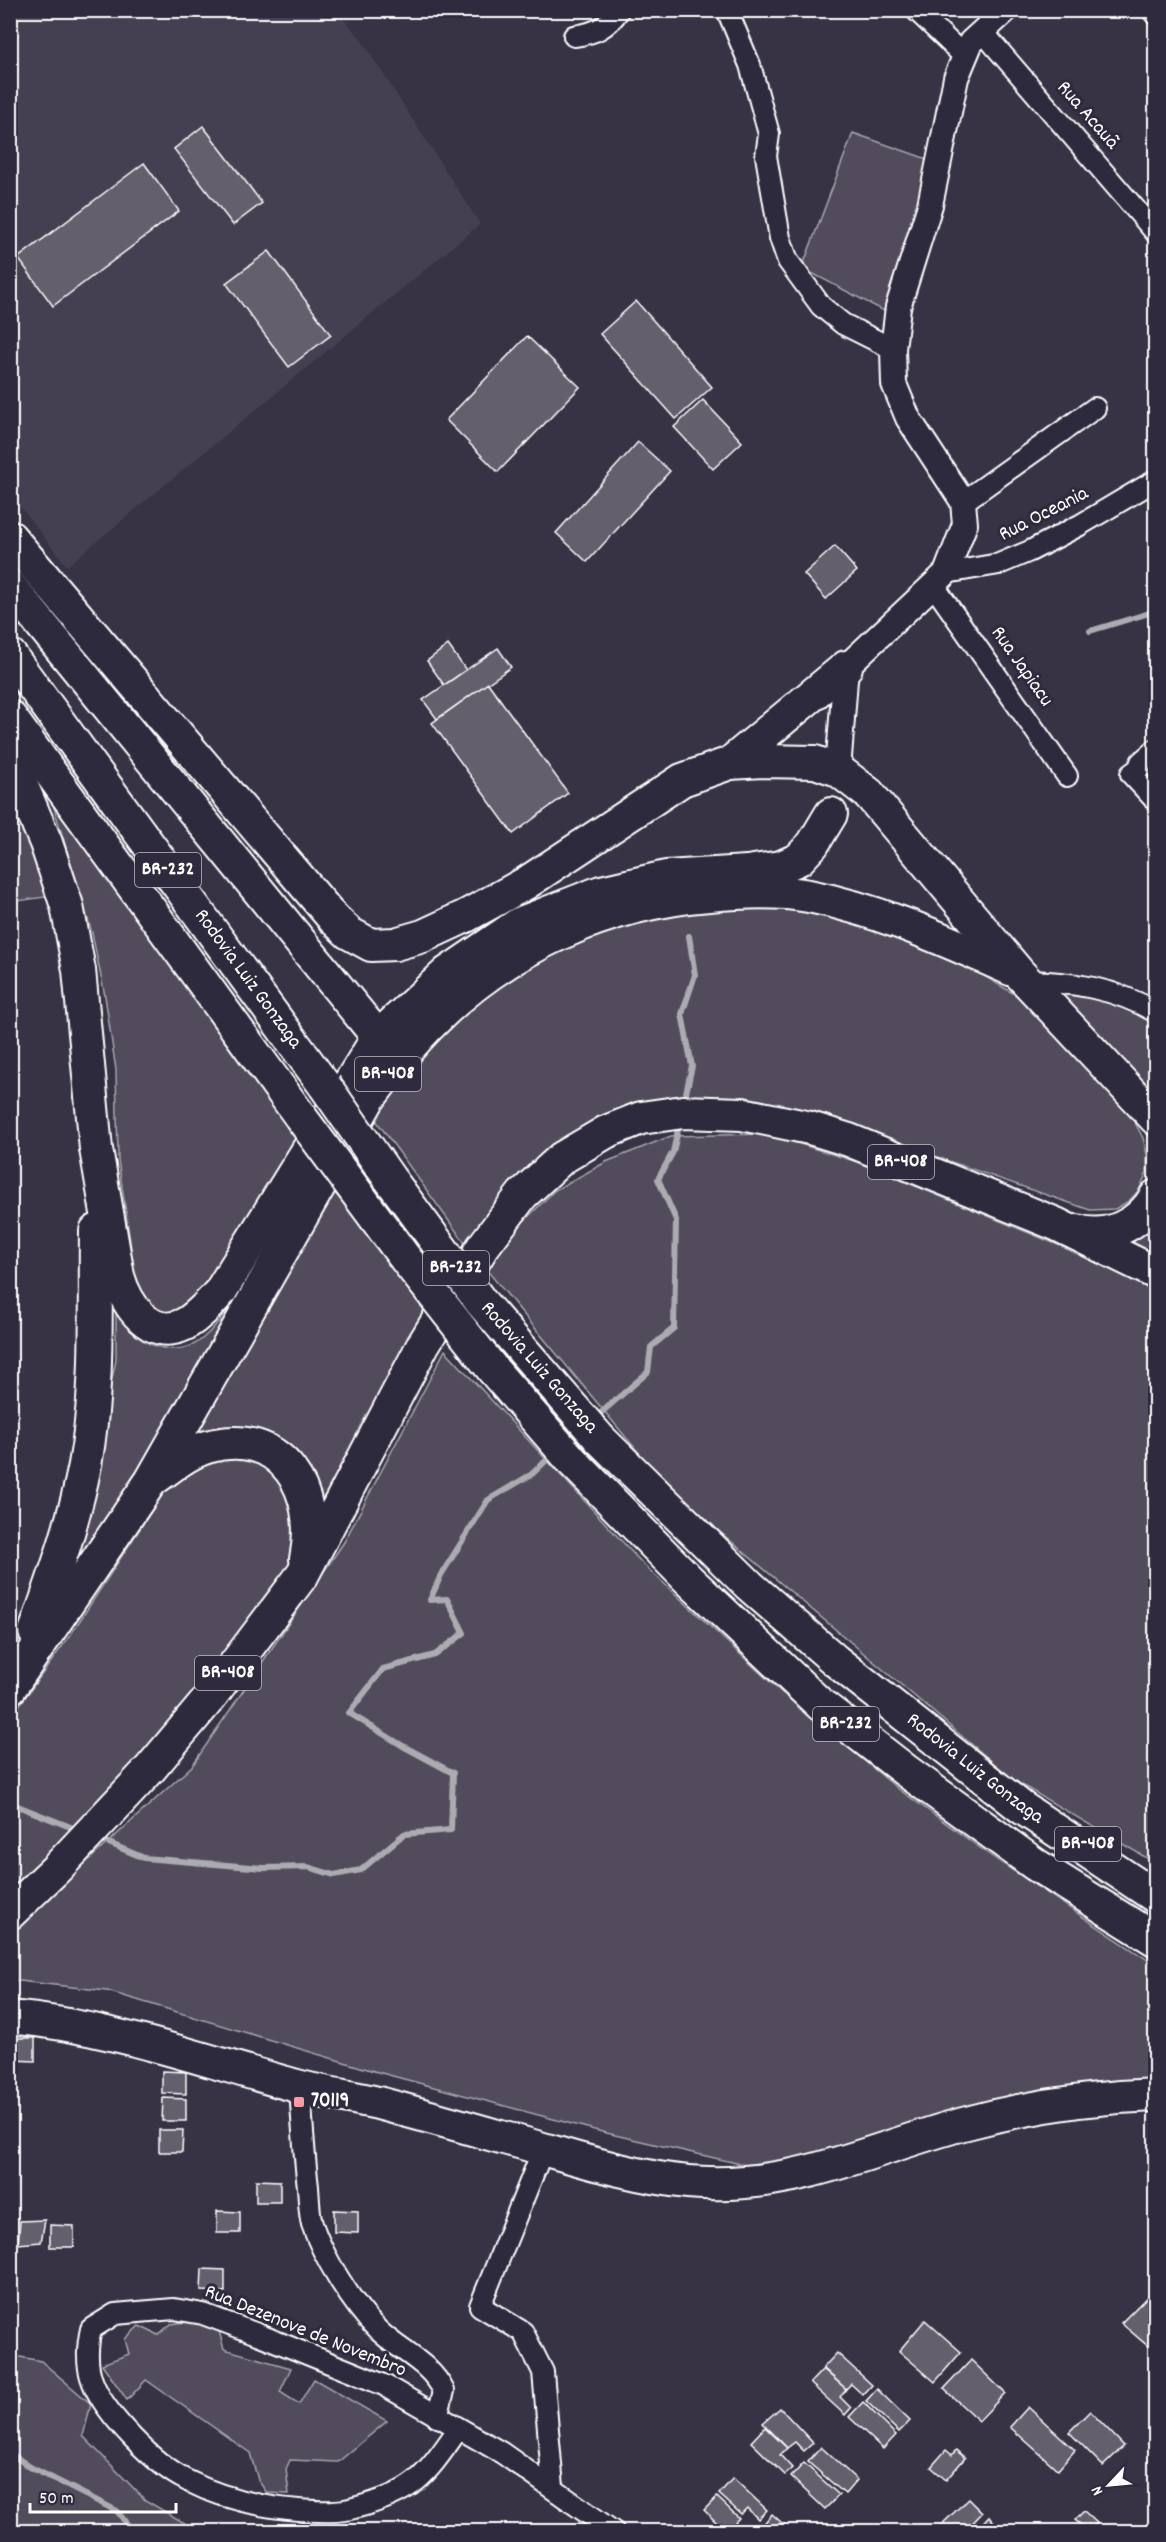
<svg xmlns="http://www.w3.org/2000/svg" width="1166" height="2542" font-family="Dekko,sans-serif">
	<style>
		.built { fill: #444051 }
		.green { fill: #514c5c; stroke: #a8a6ae; stroke-width: 1.5 }
		.lines { fill: none; stroke-linecap: round; stroke-linejoin: round }
		.stream { stroke: #adabb2; stroke-width: 6 }
		.building { fill: #635f6d; stroke: #fff; stroke-width: 1.5 }
		.minor-casing { stroke: #fff; stroke-width: 24 }
		.tertiary-casing { stroke: #fff; stroke-width: 28 }
		.trunk-casing { stroke: #fff; stroke-width: 36 }
		.minor { stroke: #2f2a3d; stroke-width: 20 }
		.tertiary { stroke: #2f2a3d; stroke-width: 24 }
		.trunk { stroke: #2f2a3d; stroke-width: 32 }
		.trunk-bridge-casing { stroke: #fff; stroke-width: 36; stroke-linecap: butt }
		.trunk-bridge { stroke: #2f2a3d; stroke-width: 32 }
		.poi-dot { fill: #ff9aa2; stroke: #2f2a3d; stroke-width: 2 }
		.labels { text-anchor: middle; dominant-baseline: central; stroke-width: 6; stroke-linejoin: round; paint-order: stroke }
		.shield { fill: #2f2a3d; stroke: #c1bfc5; stroke-width: 1.5 }
		.shield-label { font-size: 20px; font-weight: bold; fill: #fff }
		.street-label { font-size: 21px; fill: #fff; stroke: #2f2a3d }
		.poi-label { font-size: 21px; font-weight: bold; fill: #fff; stroke: #2f2a3d; text-anchor: start }
	</style>
	<rect width="100%" height="100%" fill="#373345"/>
	<filter id="ink" filterUnits="userSpaceOnUse"><feTurbulence type="fractalNoise" baseFrequency=".0167" numOctaves="2"/><feDisplacementMap in="SourceGraphic" scale="12" xChannelSelector="R" yChannelSelector="G"/><feConvolveMatrix kernelMatrix="1 2 1 2 8 2 1 2 1" color-interpolation-filters="sRGB"/></filter>
	<g filter="url(#ink)">
		<!-- built -->
		<path class="built" d="M11 11H336L360 38 480 224 67 566 11 495Z"/>
		<!-- green -->
		<g class="green">
			<path d="M853 133 930 160 919 217 884 311 802 268Z"/>
			<path d="M47 785 307 1127 190 1311 167 1316 152 1311 136 1282 118 1159 116 1070 105 996 92 933Z"/>
			<path d="M21 808 52 896 11 902V820Z"/>
			<path d="M778 904 850 921 949 955 1031 1004 1123 1100 1143 1138 1147 1154V1172L1139 1190 1129 1201 1115 1209 1090 1210 865 1132 634 1113 467 1246 370 1112 440 1025 511 966 588 928 681 910Z"/>
			<path d="M1047 984 1083 988 1155 1020V1099Z"/>
			<path d="M768 1134 857 1162 1080 1254 1155 1288V1863L1015 1781 669 1489 485 1268 517 1228 555 1190 606 1162 671 1136Z"/>
			<path d="M318 1167 79 1576 61 1582 89 1488 116 1360V1301C122 1311 128 1328 137 1336 151 1348 175 1353 193 1345 226 1330 295 1204 318 1167Z"/>
			<path d="M330 1188 391 1255 430 1320 321 1527 288 1449 185 1446Z"/>
			<path d="M1155 1224V1255L1131 1244Z"/>
			<path d="M445 1350 642 1563 781 1692 897 1788 994 1858 1155 1965V2081L1034 2091 878 2145 745 2165 602 2132 374 2071 107 1991 11 1980V1931L192 1766 344 1542Z"/>
			<path d="M203 1458 255 1459 271 1470 300 1508 298 1552 223 1665 11 1900V1717L71 1634 179 1469Z"/>
			<path d="M206 2319 217 2324 224 2349 291 2368 280 2392 299 2404 314 2379 387 2421 338 2462 290 2460 286 2469 289 2494 267 2493 258 2480 250 2453 146 2380 127 2400 102 2364 129 2354 125 2339 139 2326 158 2335 171 2324Z"/>
			<path d="M10 2355 41 2361 91 2404 83 2436 145 2500 198 2531 13 2532 11 2529Z"/>
		</g>
		<g class="lines">
			<!-- stream -->
			<g class="stream">
				<path d="M1090 631 1156 611"/>
				<path d="M684 1102 692 1066 682 1014 695 975 689 936"/>
				<path d="M595 1418 648 1372 651 1347 674 1328 676 1220 658 1179 673 1152 680 1121"/>
				<path d="M10 1803 73 1828"/>
				<path d="M97 1838 144 1858 263 1868 308 1867 334 1875 361 1870 404 1834 451 1830 453 1773 403 1746 349 1713 383 1669 435 1655 464 1633 447 1599 430 1600 441 1575 488 1500 532 1474 553 1454"/>
				<path d="M10 2453 30 2467 117 2511 133 2532"/>
			</g>
		</g>
		<!-- building -->
		<g class="building">
			<path d="M203 126 262 203 233 225 174 149Z"/>
			<path d="M144 163 179 211 53 306 18 258Z"/>
			<path d="M269 251 331 335 289 367 226 283Z"/>
			<path d="M636 301 712 387 676 419 600 334Z"/>
			<path d="M527 336 580 387 498 472 446 420Z"/>
			<path d="M703 400 742 442 713 469 674 427Z"/>
			<path d="M638 442 670 471 587 562 556 533Z"/>
			<path d="M835 546 857 571 826 599 804 574Z"/>
			<path d="M448 645 466 670 444 685 427 661Z"/>
			<path d="M498 648 511 667 437 719 423 700Z"/>
			<path d="M488 683 568 793 513 834 432 723Z"/>
			<path d="M12 2038H35V2061L11 2060Z"/>
			<path d="M162 2071 186 2072V2094L162 2093Z"/>
			<path d="M163 2098 186 2099V2121H162Z"/>
			<path d="M159 2130H183L182 2152H159Z"/>
			<path d="M256 2180 280 2181V2202H256Z"/>
			<path d="M334 2210 358 2211V2233L334 2232Z"/>
			<path d="M217 2211 240 2212V2233H217Z"/>
			<path d="M45 2220 41 2242 18 2244 20 2221Z"/>
			<path d="M50 2225 74 2226V2247H50Z"/>
			<path d="M202 2269 225 2270V2292L201 2291Z"/>
			<path d="M1151 2293 1156 2297V2353L1121 2323Z"/>
			<path d="M925 2320 961 2352 935 2382 899 2351Z"/>
			<path d="M837 2353 872 2385 863 2395 851 2384 846 2389 823 2368Z"/>
			<path d="M971 2360 1005 2393 979 2421 944 2389Z"/>
			<path d="M823 2369 846 2389 840 2397 851 2408 845 2415 810 2383Z"/>
			<path d="M877 2389 910 2421 899 2432 866 2401Z"/>
			<path d="M863 2402 896 2435 883 2449 849 2417Z"/>
			<path d="M1028 2407 1075 2450 1058 2470 1010 2427Z"/>
			<path d="M780 2408 813 2443 804 2451 795 2442 787 2448 763 2423Z"/>
			<path d="M1090 2411 1124 2446 1103 2466 1069 2432Z"/>
			<path d="M765 2427 787 2448 780 2455 792 2468 785 2475 751 2442Z"/>
			<path d="M821 2447 857 2480 845 2494 808 2462Z"/>
			<path d="M946 2450 952 2455 956 2450 965 2458 946 2480 931 2467Z"/>
			<path d="M804 2463 839 2495 825 2509 791 2477Z"/>
			<path d="M733 2478 767 2510 758 2519 747 2508 741 2514 719 2494Z"/>
			<path d="M717 2497 739 2518 735 2522 744 2532H726L704 2510Z"/>
			<path d="M968 2499 982 2513 964 2532H944L939 2527Z"/>
			<path d="M1084 2511 1097 2523 1090 2532 1075 2520Z"/>
			<path d="M772 2514 792 2532H765L761 2527Z"/>
			<path d="M989 2516 1002 2532H974Z"/>
		</g>
		<g class="lines">
			<defs>
				<g id="minor">
					<path d="M727 10 750 65 769 134 766 156 780 238 788 261 821 306 843 324 893 349"/>
					<path d="M916 10 964 56"/>
					<path d="M1152 10 1156 15"/>
					<path d="M982 31 1156 233"/>
					<path d="M574 36C595 33 607 28 619 10"/>
					<path d="M963 502 1095 408"/>
					<path d="M946 573 999 564 1030 551 1080 525 1156 480"/>
					<path d="M934 586 1067 776"/>
					<path d="M1156 749 1141 762 1139 768 1131 774 1156 801"/>
					<path d="M1026 981C1073 982 1114 988 1156 1012"/>
					<path d="M300 2087C302 2120 304 2154 308 2187 309 2199 309 2213 312 2224 323 2257 353 2305 377 2329 400 2352 429 2361 444 2391L437 2417"/>
					<path d="M538 2162 480 2306 523 2332 543 2372 553 2487"/>
					<path d="M459 2428C446 2446 433 2467 416 2481 400 2494 374 2503 354 2508 336 2513 317 2511 299 2510 260 2507 221 2498 186 2480 155 2465 106 2415 93 2383 86 2366 87 2347 91 2329L115 2314 174 2309 203 2314 260 2335 384 2385 502 2453 614 2532"/>
				</g>
				<path id="tertiary" d="M838 770 846 667 946 573 965 524 963 502 908 418 894 384 893 349 898 307 930 205 956 78 971 42 1006 10"/>
				<g id="trunk">
					<path d="M10 537 333 918 349 933 371 945 395 944 423 936 466 916 526 883 682 780 730 763 762 761 815 762 838 770 869 794 1019 973 1156 1119"/>
					<path d="M10 586 378 1037"/>
					<path id="s1" d="M10 655 325 1086"/>
					<path d="M10 717 300 1116"/>
					<path d="M10 758 46 843 67 906 79 970 96 1149 118 1276C126 1304 150 1342 185 1324 199 1316 209 1304 220 1292L378 1037 447 973 519 924 601 892 666 877 747 872 781 867 799 859 813 844 831 814"/>
					<path d="M730 763 846 667"/>
					<path d="M1077 1231C1109 1240 1140 1224 1156 1196"/>
					<path id="s2" d="M600 1439 750 1586 836 1661 1021 1807 1156 1897"/>
					<path d="M573 1462 689 1580 820 1704 905 1770 1036 1865 1156 1940"/>
					<path d="M155 1478C171 1467 187 1453 207 1447 283 1426 320 1492 306 1559"/>
					<path d="M35 1632C54 1577 74 1522 85 1465 99 1389 95 1308 96 1231"/>
					<path d="M10 1688 151 1481 368 1100C389 1072 410 1044 435 1020 508 947 607 903 709 895 741 892 777 890 809 896 880 910 947 941 1013 970"/>
					<path d="M10 1913 57 1868 150 1769 208 1700 303 1574 423 1345 482 1248 522 1195 562 1158 606 1132 641 1118 683 1112 742 1114 810 1128 849 1140 1056 1224 1156 1273"/>
					<path d="M10 2017C109 2026 202 2060 297 2086 324 2093 352 2097 378 2103 420 2114 462 2126 504 2138 564 2154 625 2176 688 2182 792 2191 867 2150 963 2124 1026 2107 1090 2097 1156 2095"/>
				</g>
			</defs>
			<!-- minor casing -->
			<use href="#minor" class="minor-casing"/>
			<!-- tertiary casing -->
			<use href="#tertiary" class="tertiary-casing"/>
			<!-- trunk casing -->
			<use href="#trunk" class="trunk-casing"/>
			<!-- minor -->
			<use href="#minor" class="minor"/>
			<!-- tertiary -->
			<use href="#tertiary" class="tertiary"/>
			<!-- trunk -->
			<use href="#trunk" class="trunk"/>
			<defs>
				<g id="trunk-bridge">
					<path id="s3" d="M325 1086 390 1179 481 1302 600 1439"/>
					<path d="M300 1116 405 1258 494 1371 573 1462"/>
				</g>
			</defs>
			<!-- trunk-bridge casing -->
			<use href="#trunk-bridge" class="trunk-bridge-casing"/>
			<!-- trunk-bridge -->
			<use href="#trunk-bridge" class="trunk-bridge"/>
		</g>
	</g>
	<!-- markers -->
	<rect class="poi-dot" x="293" y="2096" width="12" height="12" rx="3"/>
	<g class="labels">
		<!-- shield labels -->
		<g class="shield">
			<rect x="135" y="853" width="66" height="34" rx="4.5"/>
			<rect x="355" y="1057" width="66" height="34" rx="4.5"/>
			<rect x="868" y="1145" width="66" height="34" rx="4.5"/>
			<rect x="423" y="1251" width="66" height="34" rx="4.5"/>
			<rect x="195" y="1656" width="66" height="34" rx="4.5"/>
			<rect x="813" y="1707" width="66" height="34" rx="4.5"/>
			<rect x="1055" y="1827" width="66" height="34" rx="4.5"/>
		</g>
		<g class="shield-label">
			<text x="168" y="870">BR-232</text>
			<text x="388" y="1074">BR-408</text>
			<text x="901" y="1162">BR-408</text>
			<text x="456" y="1268">BR-232</text>
			<text x="228" y="1673">BR-408</text>
			<text x="846" y="1724">BR-232</text>
			<text x="1088" y="1844">BR-408</text>
		</g>
		<!-- street labels -->
		<g class="street-label">
			<text transform="translate(1087 116) rotate(49)">Rua Acauã</text>
			<text transform="translate(1044 515) rotate(-27)">Rua Oceania</text>
			<text transform="translate(1021 667) rotate(55)">Rua Japiacu</text>
			<text stroke="none"><textPath href="#s1" startOffset="402">Rodovia Luiz Gonzaga</textPath></text>
			<text stroke="none"><textPath href="#s3" startOffset="354">Rodovia Luiz Gonzaga</textPath></text>
			<text stroke="none"><textPath href="#s2" startOffset="500">Rodovia Luiz Gonzaga</textPath></text>
			<text transform="translate(305 2332) rotate(22)">Rua Dezenove de Novembro</text>
		</g>
		<!-- poi labels -->
		<g class="poi-label">
			<text x="311" y="2102">70119</text>
		</g>
	</g>
	<!-- margin -->
	<rect width="1166" height="2542" fill="none" stroke="#2f2a3d" stroke-width="36"/>
	<rect x="18" y="18" width="1130" height="2506" fill="none" stroke="#fff" stroke-width="2" filter="url(#ink)"/>
	<!-- north arrow -->
	<g transform="translate(1109 2485) rotate(244)" stroke="#2f2a3d" stroke-width="4.5" paint-order="stroke">
	<path d="M0-4.5L10 22L0 15L-10 22Z" fill="#ffffff"/>
	<text y="-9" font-size="16" font-weight="bold" text-anchor="middle" fill="#ffffff">N</text>
	</g>
	<!-- scale -->
	<path d="M30 2503v9h146v-9" fill="none" stroke="#ffffff" stroke-width="3"/>
	<text x="39" y="2503" font-size="18" fill="#ffffff" stroke="#2f2a3d" stroke-width="4.5" paint-order="stroke">50 m</text>
</svg>
